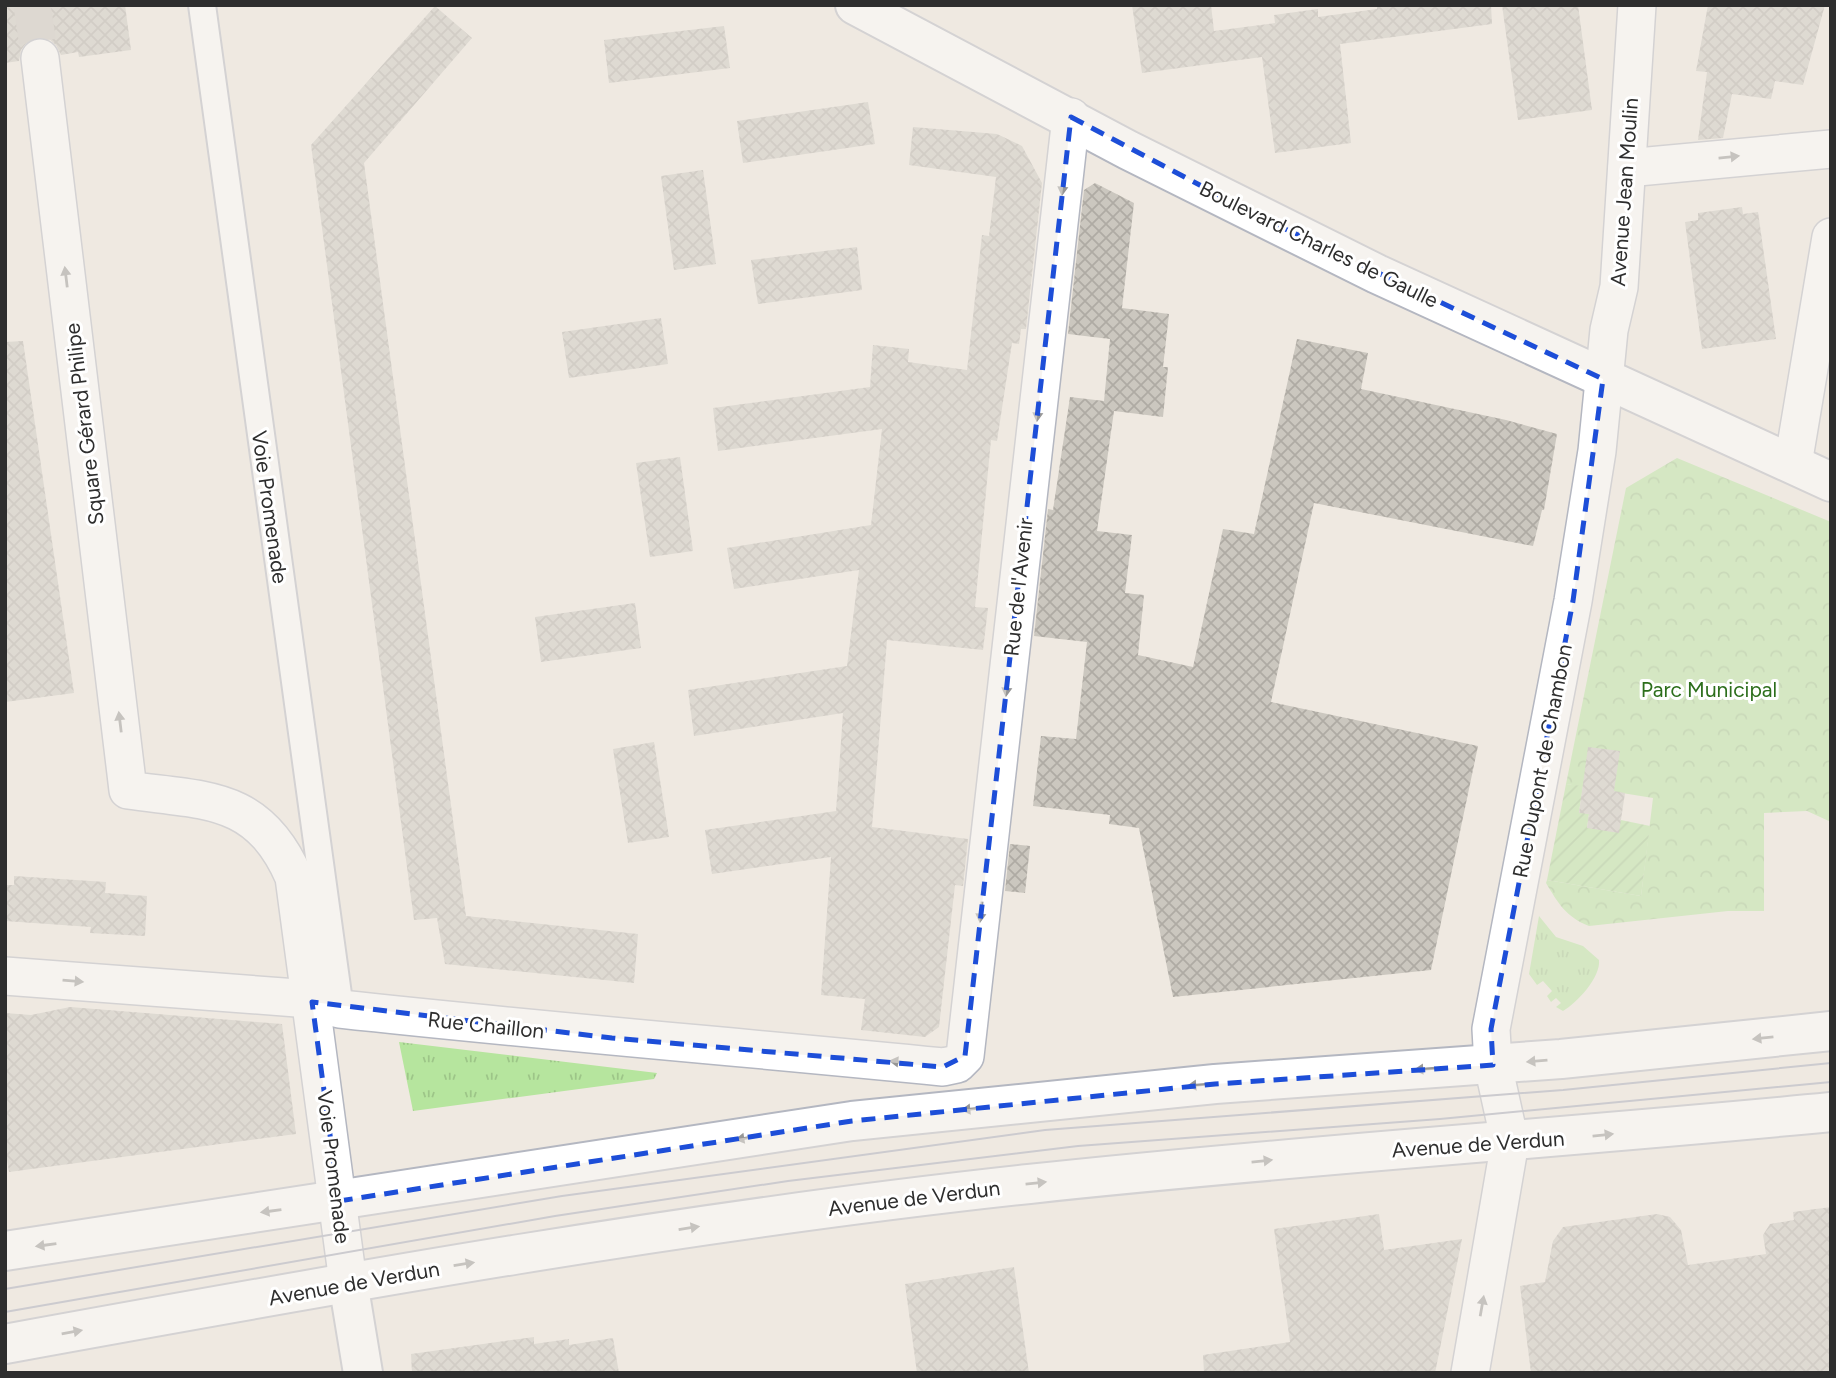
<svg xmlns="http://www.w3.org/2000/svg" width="1836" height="1378" font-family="Figtree,sans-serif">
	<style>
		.grass { fill: url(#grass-tufts) }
		.park { fill: url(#park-crowns) }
		.garden { fill: url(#garden-furrows) }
		.building { fill: url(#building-cross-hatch) }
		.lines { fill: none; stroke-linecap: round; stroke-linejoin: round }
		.minor-tunnel { stroke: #c8c4bd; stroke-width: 37; stroke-dasharray: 37 18; stroke-linecap: butt }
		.pedestrian-casing { stroke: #b4b7c1; stroke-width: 30 }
		.minor-casing { stroke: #b4b7c1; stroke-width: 40 }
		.secondary-casing { stroke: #b4b7c1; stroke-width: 42 }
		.pedestrian { stroke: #fff; stroke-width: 26 }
		.minor { stroke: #fff; stroke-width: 37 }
		.secondary { stroke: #fff; stroke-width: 38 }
		.tram { stroke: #a3a6b8; stroke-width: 2 }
		.oneway { fill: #969696 }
		.marked { fill: none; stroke: #1d4ed8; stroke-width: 5; stroke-dasharray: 14 9; stroke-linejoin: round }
		.labels { text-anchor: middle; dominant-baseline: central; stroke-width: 6; stroke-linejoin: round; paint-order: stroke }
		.street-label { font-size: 21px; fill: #2e2e2e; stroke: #fff }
		.park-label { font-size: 21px; fill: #2c6e1b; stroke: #fff }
	</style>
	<defs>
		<pattern id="grass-tufts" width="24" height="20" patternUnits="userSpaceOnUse" patternTransform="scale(1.75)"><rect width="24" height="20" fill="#b6e59e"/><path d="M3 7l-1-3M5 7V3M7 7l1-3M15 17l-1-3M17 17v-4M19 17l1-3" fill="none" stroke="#9dc588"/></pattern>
		<pattern id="park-crowns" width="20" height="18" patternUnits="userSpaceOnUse" patternTransform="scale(1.75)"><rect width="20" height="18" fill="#b6e59e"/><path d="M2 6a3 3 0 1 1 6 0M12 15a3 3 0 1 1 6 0" fill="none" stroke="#9dc588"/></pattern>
		<pattern id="garden-furrows" width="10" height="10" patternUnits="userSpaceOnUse" patternTransform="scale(1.75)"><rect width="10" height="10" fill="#b6e59e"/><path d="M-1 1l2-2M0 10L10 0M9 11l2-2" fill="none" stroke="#9dc588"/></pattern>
		<pattern id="building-cross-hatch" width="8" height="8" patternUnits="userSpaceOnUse" patternTransform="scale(1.75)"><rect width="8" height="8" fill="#cbc7bf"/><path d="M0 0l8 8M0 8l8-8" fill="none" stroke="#afaba4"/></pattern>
	</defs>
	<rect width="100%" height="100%" fill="#efe9e1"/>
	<!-- grass -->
	<g class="grass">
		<path d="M1539 916 1556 937 1583 946 1599 960C1601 977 1577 1003 1563 1011L1556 1007 1561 1003 1556 998 1551 1002 1547 996 1552 991 1543 981 1537 985 1529 974Z"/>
		<path d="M399 1042 657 1073 654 1079 413 1111Z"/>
	</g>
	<!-- park -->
	<path class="park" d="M1677 458 1831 522V822L1807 811 1764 813V911H1728L1589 926C1566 917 1558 903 1546 883L1547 880 1641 896 1653 798 1566 784 1626 488Z"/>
	<!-- garden -->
	<path class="garden" d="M1566 784 1583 786 1579 812 1589 814 1587 828 1621 820 1650 826 1641 896 1547 880Z"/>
	<!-- building -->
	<g class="building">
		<path d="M5 5H125L131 50 79 57 78 52 61 55 56 45 48 38 38 37 27 42 21 50 19 61 5 63Z"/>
		<path d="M1132 5H1211L1214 31 1275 23 1274 15 1318 9V17L1377 9V5H1491L1492 24 1340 44 1351 143 1275 153 1262 57 1142 73Z"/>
		<path d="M1502 5H1578L1592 110 1518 120Z"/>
		<path d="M1708 5H1825L1803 85 1775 81 1771 99 1732 94 1723 138 1698 140 1707 72 1696 71Z"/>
		<path d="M435 6 472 38 364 163 466 916 638 934 634 983 445 964 437 918 414 920 311 145Z"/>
		<path d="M724 26 730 68 609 83 604 40Z"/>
		<path d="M868 102 875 144 743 163 737 121Z"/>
		<path d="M913 127 997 134 1022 146 1042 183 1026 329H1021L1019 344 1012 343 997 441 991 440 975 607 988 608 983 650 887 640 872 827 968 839 963 886 955 885 939 1027 925 1037 861 1030 865 999 821 995 831 857 712 874 705 830 836 811 843 713 694 736 688 690 847 666 859 570 734 589 727 548 871 525 882 429 718 451 713 408 870 387 873 345 909 349 908 362 967 370 982 235 989 236 996 177 909 165Z"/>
		<path d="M703 170 716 264 674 270 661 176Z"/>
		<path d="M1095 183 1134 203 1122 308 1169 314 1163 367H1168L1163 417 1114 411 1097 531 1132 535 1125 593 1144 595 1138 655 1193 667 1223 529 1254 534 1297 339 1368 353 1361 389 1506 420 1557 434 1544 510H1542L1533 546 1314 503 1271 702 1478 746 1431 970 1173 997 1139 828 1109 824 1110 815 1033 806 1041 736 1076 739 1087 642 1034 636 1048 509 1053 510 1070 397 1104 401 1110 339 1068 334 1084 190Z"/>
		<path d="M1742 207 1743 214 1758 212 1776 339 1702 349 1685 222 1698 220V213Z"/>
		<path d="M857 247 862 290 758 304 751 260Z"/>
		<path d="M661 318 668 364 569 378 562 332Z"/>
		<path d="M23 341 74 693 5 702V342Z"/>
		<path d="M680 457 693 551 650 557 636 463Z"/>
		<path d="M635 603 641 648 541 662 535 617Z"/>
		<path d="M654 742 669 837 628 843 613 749Z"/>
		<path d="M1588 747 1620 751 1614 791 1625 793 1619 833 1587 828 1589 814 1579 813Z"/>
		<path d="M1010 844 1030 846 1025 893 1005 891Z"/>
		<path d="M14 876 106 882 105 893 147 896 145 936 90 933 91 927 5 921V885H14Z"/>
		<path d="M70 1007 282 1024 296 1134 9 1172 5 1148V1013L31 1015Z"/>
		<path d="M1831 1207V1373H1531L1520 1286 1545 1282 1553 1241 1563 1227 1657 1214 1670 1217 1681 1230 1688 1265 1766 1254 1763 1235 1770 1224 1794 1220 1793 1212Z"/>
		<path d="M1379 1214 1384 1250 1462 1239 1435 1373H1204L1203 1355 1290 1342 1274 1229Z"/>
		<path d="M1014 1267 1029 1373H917L905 1284Z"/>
		<path d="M534 1337V1344L569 1339V1345L613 1338 619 1373H412L411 1354Z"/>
	</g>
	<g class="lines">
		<!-- minor-tunnel -->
		<path class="minor-tunnel" d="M32 5 40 58"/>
		<defs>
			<path id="pedestrian" d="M202 5 340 1009"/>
			<g id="minor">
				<path d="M40 58 128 790C206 801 258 795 294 877L348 1282"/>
				<path d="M1627 168 1831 149"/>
				<path d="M1793 464 1831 237"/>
				<path d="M5 976 297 998 340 1009C541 1031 742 1047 943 1067L957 1064 965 1056 1071 117"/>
				<path d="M1470 1373 1510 1142 1493 1065 1491 1029 1573 601 1597 451 1609 330 1619 287 1637 5"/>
			</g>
			<g id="secondary">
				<path d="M855 5 1128 150 1377 274 1831 482"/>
				<path d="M5 1251 852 1121 1215 1084 1561 1059 1831 1031"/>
				<path d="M348 1282 363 1373"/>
				<path d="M5 1344C345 1282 686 1221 1029 1184 1296 1155 1564 1138 1831 1112"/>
			</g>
		</defs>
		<!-- pedestrian casing -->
		<use href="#pedestrian" class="pedestrian-casing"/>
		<!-- minor casing -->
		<use href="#minor" class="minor-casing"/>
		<!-- secondary casing -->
		<use href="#secondary" class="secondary-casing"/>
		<!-- pedestrian -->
		<use href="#pedestrian" class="pedestrian"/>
		<!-- minor -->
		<use href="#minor" class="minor"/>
		<!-- secondary -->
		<use href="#secondary" class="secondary"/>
		<!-- tram -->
		<g class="tram">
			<path d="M5 1289 562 1196 1045 1130 1563 1090 1831 1063"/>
			<path d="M5 1312 555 1216 788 1181 1078 1146 1440 1119 1831 1082"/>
		</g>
	</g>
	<!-- one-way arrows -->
	<defs><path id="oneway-solid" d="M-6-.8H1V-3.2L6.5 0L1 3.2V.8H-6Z" transform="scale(1.75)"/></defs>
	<g class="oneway">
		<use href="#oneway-solid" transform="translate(1729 157) rotate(-6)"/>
		<use href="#oneway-solid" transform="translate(1063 185) rotate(96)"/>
		<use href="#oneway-solid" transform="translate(66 277) rotate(-97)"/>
		<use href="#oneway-solid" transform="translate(1038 411) rotate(96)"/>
		<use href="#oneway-solid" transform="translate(1007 686) rotate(96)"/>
		<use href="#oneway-solid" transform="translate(120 722) rotate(-97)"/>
		<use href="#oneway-solid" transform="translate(981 912) rotate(96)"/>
		<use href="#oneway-solid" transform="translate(73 981) rotate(5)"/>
		<use href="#oneway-solid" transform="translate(1763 1038) rotate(174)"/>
		<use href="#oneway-solid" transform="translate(1537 1061) rotate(175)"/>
		<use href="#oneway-solid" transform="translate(900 1062) rotate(-174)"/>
		<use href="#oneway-solid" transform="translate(1425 1069) rotate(176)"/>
		<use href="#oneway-solid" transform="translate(1198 1085) rotate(175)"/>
		<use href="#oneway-solid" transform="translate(972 1109) rotate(174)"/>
		<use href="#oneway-solid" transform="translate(1603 1135) rotate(-6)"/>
		<use href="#oneway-solid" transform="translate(746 1138) rotate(171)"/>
		<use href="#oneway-solid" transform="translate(1262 1161) rotate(-6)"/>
		<use href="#oneway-solid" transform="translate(1036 1183) rotate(-6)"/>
		<use href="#oneway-solid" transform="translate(271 1211) rotate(172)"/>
		<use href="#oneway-solid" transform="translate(689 1228) rotate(-9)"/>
		<use href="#oneway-solid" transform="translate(46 1245) rotate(172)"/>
		<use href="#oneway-solid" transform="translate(464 1264) rotate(-9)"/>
		<use href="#oneway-solid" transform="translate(1482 1306) rotate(-80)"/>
		<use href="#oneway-solid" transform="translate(72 1332) rotate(-10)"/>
	</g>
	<!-- marked area -->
	<path d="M0 0H1836V1378H0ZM1071 117 1266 220 1603 379 1573 601 1491 1029 1493 1065 1215 1084 852 1121 339 1201 312 1002 612 1038 943 1067 965 1056Z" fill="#efe9e1" fill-opacity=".55" fill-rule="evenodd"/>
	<path class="marked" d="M1071 117 1266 220 1603 379 1573 601 1491 1029 1493 1065 1215 1084 852 1121 339 1201 312 1002 612 1038 943 1067 965 1056Z"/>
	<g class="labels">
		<!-- street labels -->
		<g class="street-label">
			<text transform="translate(1624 192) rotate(-86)">Avenue Jean Moulin</text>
			<text transform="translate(1319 244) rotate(26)">Boulevard Charles de Gaulle</text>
			<text transform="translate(84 424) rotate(-97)">Square Gérard Philipe</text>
			<text transform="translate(270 507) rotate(82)">Voie Promenade</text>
			<text transform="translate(1018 587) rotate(-84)">Rue de l'Avenir</text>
			<text transform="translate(1542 761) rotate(-79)">Rue Dupont de Chambon</text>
			<text transform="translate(486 1025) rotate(6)">Rue Chaillon</text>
			<text transform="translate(1478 1144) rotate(-4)">Avenue de Verdun</text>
			<text transform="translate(334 1167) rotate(83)">Voie Promenade</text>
			<text transform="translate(914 1198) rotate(-7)">Avenue de Verdun</text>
			<text transform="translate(354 1283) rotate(-10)">Avenue de Verdun</text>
		</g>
		<!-- park labels -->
		<g class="park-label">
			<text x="1709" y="689">Parc Municipal</text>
		</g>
	</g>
	<!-- border -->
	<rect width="1836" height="1378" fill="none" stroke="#2e2e2e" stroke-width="14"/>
</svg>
